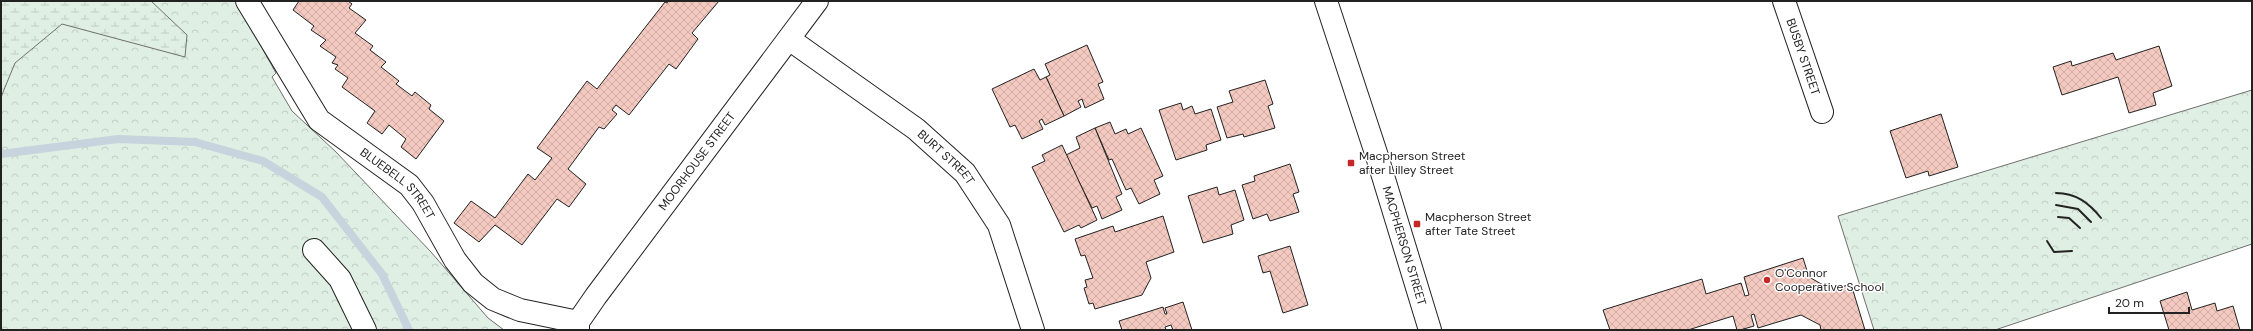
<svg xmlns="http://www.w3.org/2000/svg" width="2253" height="331" font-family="'DM Sans',sans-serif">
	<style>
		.forest { fill: url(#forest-crowns); stroke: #6f6f6f }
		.wetland { fill: url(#wetland-marsh); stroke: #6f6f6f }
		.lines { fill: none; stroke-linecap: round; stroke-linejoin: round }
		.stream { stroke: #c7d3dd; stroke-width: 8 }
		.building { fill: url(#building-cross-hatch); stroke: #222 }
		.minor-casing { stroke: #222; stroke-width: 24 }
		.minor { stroke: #fff; stroke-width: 22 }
		.wall { stroke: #222; stroke-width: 2 }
		.poi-dot { fill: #c62828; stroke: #fff; stroke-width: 1.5 }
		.labels { text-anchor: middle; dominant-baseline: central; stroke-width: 3; stroke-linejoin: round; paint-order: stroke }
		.street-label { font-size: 12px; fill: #222; stroke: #fff }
		.poi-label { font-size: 12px; fill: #222; stroke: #fff; text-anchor: start }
	</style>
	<defs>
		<pattern id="forest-crowns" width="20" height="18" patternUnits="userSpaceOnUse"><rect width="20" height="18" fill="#e0efe3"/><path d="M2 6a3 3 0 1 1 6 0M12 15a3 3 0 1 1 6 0" fill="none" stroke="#c0cdc2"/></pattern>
		<pattern id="wetland-marsh" width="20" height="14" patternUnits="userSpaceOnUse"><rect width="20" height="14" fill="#e0efe3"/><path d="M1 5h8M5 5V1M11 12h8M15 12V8" fill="none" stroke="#c0cdc2"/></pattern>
		<pattern id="building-cross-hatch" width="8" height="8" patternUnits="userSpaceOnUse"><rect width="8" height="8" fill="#f3c9c0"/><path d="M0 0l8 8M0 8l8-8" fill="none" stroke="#d0aca5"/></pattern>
	</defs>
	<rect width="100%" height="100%" fill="#fff"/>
	<!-- forest -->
	<g class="forest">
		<path d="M1 1H236L276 73 272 77 292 111 336 152 431 252 488 318 504 330H1Z"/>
		<path d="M2252 90V244L1995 330H1874L1838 216Z"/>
	</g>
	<!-- wetland -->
	<path class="wetland" d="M1 1H151L187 35 185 57 62 24 15 63 1 97Z"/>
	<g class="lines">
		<!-- stream -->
		<path class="stream" d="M1 154 118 139 195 142 263 161 322 197 382 274 409 330"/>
	</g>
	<!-- building -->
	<g class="building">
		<path d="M299 1H348L352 4 349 8 366 20 355 33 373 46 370 50 386 62 381 67 399 81 396 84 412 96 415 92 431 105 429 109 444 121 416 159 401 147 406 139 389 125 382 134 367 123 375 111 342 87 348 78 335 69 338 65 332 63 336 57 320 46 326 40 311 30 314 26 293 10Z"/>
		<path d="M668 1H719L692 33 698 39 676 69 669 64 629 115 616 105 612 110 617 114 604 129 599 127 568 169 586 184 569 207 557 199 522 245 495 225 479 242 454 223 471 201 495 218 528 174 535 180 552 158 537 148 587 81 597 89 665 2 667 3Z"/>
		<path d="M1087 45 1103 82 1098 84 1104 99 1085 108 1082 99 1078 101 1081 107 1064 116 1046 77 1050 75 1045 64Z"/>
		<path d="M2159 46 2172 86 2153 93 2156 105 2129 113 2118 77 2062 95 2053 67 2071 61 2072 66 2113 53 2116 60Z"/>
		<path d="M1034 69 1040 80 1046 77 1064 116 1045 125 1042 119 1039 121 1043 129 1022 139 1015 125 1010 127 992 89Z"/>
		<path d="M1265 80 1273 104 1268 106 1275 128 1244 137 1243 134 1227 138 1217 107 1233 102 1229 91Z"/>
		<path d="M1181 103 1183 110 1192 106 1195 114 1211 109 1221 140 1206 145 1207 150 1176 160 1159 110Z"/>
		<path d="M1941 114 1958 167 1929 176 1928 171 1906 178 1890 131Z"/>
		<path d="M1110 122 1115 134 1126 129 1128 134 1141 128 1163 176 1154 180 1160 194 1139 204 1131 188 1126 190 1112 159 1109 160 1095 128Z"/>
		<path d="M1095 128 1122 194 1116 197 1122 210 1102 219 1097 206 1092 208 1066 155 1080 148 1076 137Z"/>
		<path d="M1062 145 1097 220 1081 228 1079 225 1064 232 1032 167 1045 161 1042 155Z"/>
		<path d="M1290 164 1299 192 1293 194 1299 212 1270 221 1267 214 1253 219 1242 185 1255 181 1254 176Z"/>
		<path d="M1217 187 1219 195 1235 190 1244 220 1231 225 1233 234 1203 243 1188 196Z"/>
		<path d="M1163 216 1174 252 1146 262 1151 278 1142 295 1095 309 1093 303 1089 304 1084 288 1087 287 1085 280 1093 278 1085 255 1081 256 1075 239 1113 226 1115 232Z"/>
		<path d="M1290 246 1308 305 1283 313 1270 271 1263 273 1258 256Z"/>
		<path d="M1803 258 1809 277 1832 290 1851 284 1865 330H1821L1820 325 1801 315 1758 328 1754 314 1751 315 1754 326 1740 330H1737L1733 316 1688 330H1610L1603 310 1702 279 1706 294 1741 283 1745 296 1749 295 1744 277Z"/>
		<path d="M2187 292 2192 310 2215 303 2217 311 2233 306 2240 330H2169L2160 301Z"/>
		<path d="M1183 302 1192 330H1173L1171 325 1165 327 1166 330H1122L1119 321 1163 307 1165 314H1167L1165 308Z"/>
	</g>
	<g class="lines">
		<defs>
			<g id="minor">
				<path id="s1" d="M247 1 319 120 409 185 423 203 455 260 473 283 493 299 520 310 578 322"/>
				<path id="s2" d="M1326 1 1376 153 1430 330"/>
				<path id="s3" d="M1784 1 1822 112"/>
				<path id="s4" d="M789 39 916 129 965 173 999 225 1033 330"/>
				<path d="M314 250 340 279 365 330"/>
				<path id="s5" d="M578 330V322L596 296 817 1"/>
			</g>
		</defs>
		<!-- minor casing -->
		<use href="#minor" class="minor-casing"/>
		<!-- minor -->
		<use href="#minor" class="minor"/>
		<!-- wall -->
		<g class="wall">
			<path d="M2056 193C2076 193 2089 203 2101 218"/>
			<path d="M2056 205 2078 209 2091 222"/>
			<path d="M2058 217 2069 218 2080 228"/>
			<path d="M2047 241 2054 252 2072 251"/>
		</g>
	</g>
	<!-- markers -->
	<g class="poi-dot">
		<rect x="1347" y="159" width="8" height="8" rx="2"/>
		<rect x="1413" y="220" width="8" height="8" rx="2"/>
		<circle cx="1767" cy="280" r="4"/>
	</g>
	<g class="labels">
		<!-- street labels -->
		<g class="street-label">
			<text stroke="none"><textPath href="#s3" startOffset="59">BUSBY STREET</textPath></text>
			<text stroke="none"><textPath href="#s4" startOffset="197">BURT STREET</textPath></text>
			<text stroke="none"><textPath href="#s5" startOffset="208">MOORHOUSE STREET</textPath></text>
			<text stroke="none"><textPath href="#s1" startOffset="241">BLUEBELL STREET</textPath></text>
			<text stroke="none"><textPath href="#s2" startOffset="257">MACPHERSON STREET</textPath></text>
		</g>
		<!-- poi labels -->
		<g class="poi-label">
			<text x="1359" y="156">Macpherson Street<tspan x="1359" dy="14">after Lilley Street</tspan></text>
			<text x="1425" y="217">Macpherson Street<tspan x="1425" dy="14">after Tate Street</tspan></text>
			<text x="1775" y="273">O'Connor<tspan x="1775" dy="14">Cooperative School</tspan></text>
		</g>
	</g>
	<!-- border -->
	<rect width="2253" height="331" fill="none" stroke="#222222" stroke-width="4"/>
	<!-- scale -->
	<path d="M2109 307v6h80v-6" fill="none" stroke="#222222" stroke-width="2"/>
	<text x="2115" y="307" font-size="12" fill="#222222" stroke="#ffffff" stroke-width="3" paint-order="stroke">20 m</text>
</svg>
